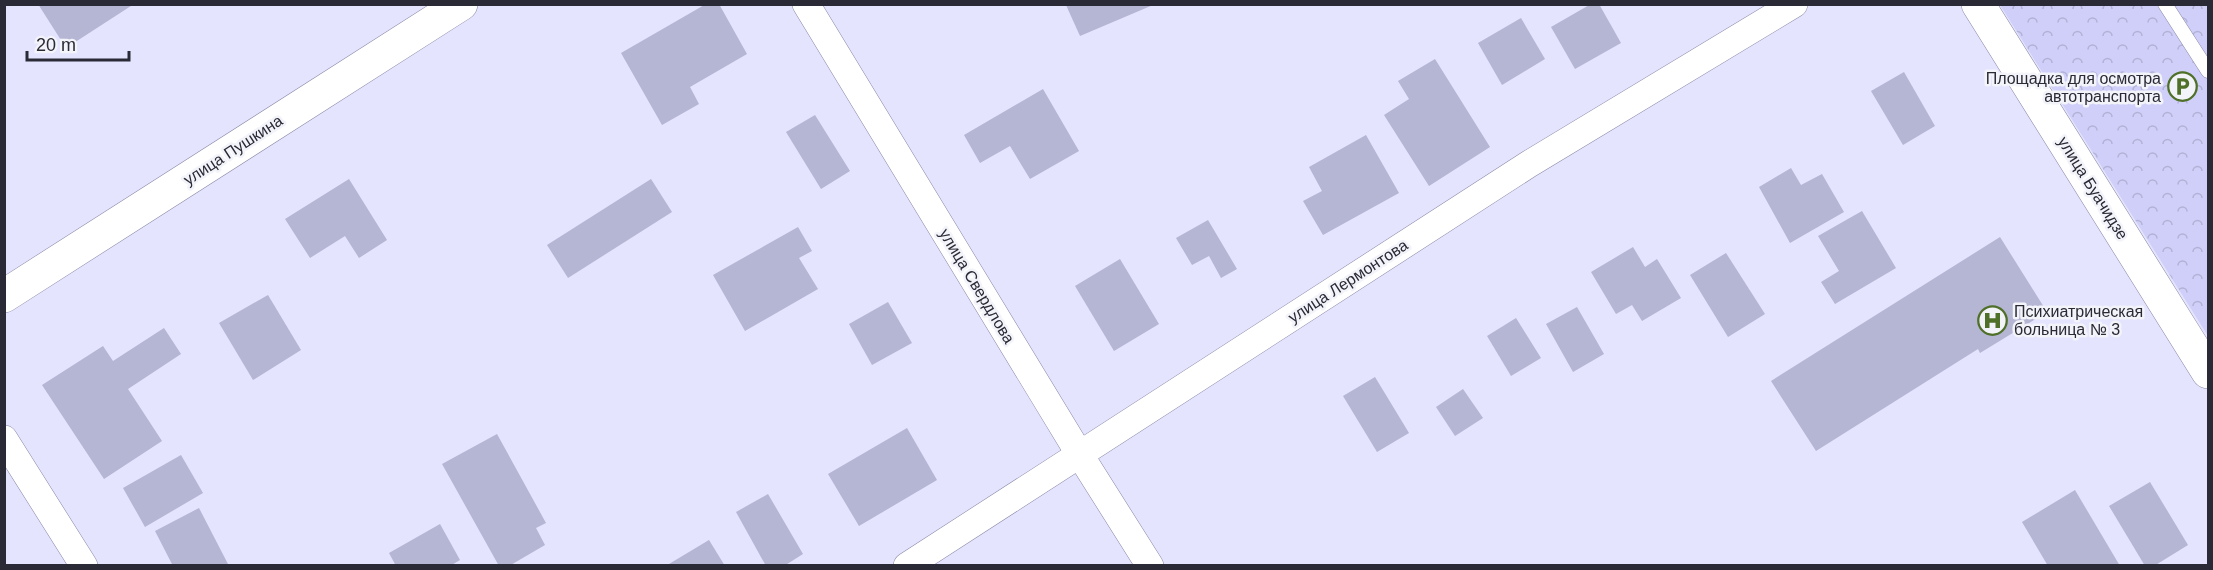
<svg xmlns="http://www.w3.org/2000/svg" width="2213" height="570" font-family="Arial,sans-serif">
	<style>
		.forest { fill: url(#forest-crowns) }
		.building { fill: #b5b5d4 }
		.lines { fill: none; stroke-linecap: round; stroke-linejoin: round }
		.service-casing { stroke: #8988a6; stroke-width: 15 }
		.minor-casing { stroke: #8988a6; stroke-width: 28 }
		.tertiary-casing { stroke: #8988a6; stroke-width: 34 }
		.secondary-casing { stroke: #8988a6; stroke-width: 34 }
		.service { stroke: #fff; stroke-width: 14 }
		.minor { stroke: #fff; stroke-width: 27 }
		.tertiary { stroke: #fff; stroke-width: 33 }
		.secondary { stroke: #fff; stroke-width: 33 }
		.labels { text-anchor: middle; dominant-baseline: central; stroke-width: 5; stroke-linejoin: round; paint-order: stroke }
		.poi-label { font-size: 16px; fill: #2a2a36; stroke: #f3f3fa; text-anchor: end }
		.street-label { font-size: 16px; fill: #2a2a36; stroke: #f3f3fa }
	</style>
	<defs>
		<pattern id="forest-crowns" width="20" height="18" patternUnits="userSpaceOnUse" patternTransform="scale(1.5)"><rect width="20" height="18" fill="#cfcff9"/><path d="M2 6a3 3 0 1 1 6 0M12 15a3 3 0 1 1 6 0" fill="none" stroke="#b2b2d6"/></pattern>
	</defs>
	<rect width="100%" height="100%" fill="#e4e4fe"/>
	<!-- forest -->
	<path class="forest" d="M2000 5H2208V336Z"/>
	<!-- building -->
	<g class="building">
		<path d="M38 4H134L66 48Z"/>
		<path d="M706 4H719L747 54 690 87 699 104 662 125 621 53Z"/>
		<path d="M1591 4H1599L1621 43 1575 69 1551 27Z"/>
		<path d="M1066 5H1153L1080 36Z"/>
		<path d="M1521 18 1545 59 1502 85 1478 43Z"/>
		<path d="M1435 59 1490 147 1429 186 1384 115 1409 99 1398 81Z"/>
		<path d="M1904 72 1935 126 1903 145 1871 91Z"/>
		<path d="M1043 89 1079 151 1030 179 1010 146 980 163 964 135Z"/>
		<path d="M815 115 850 171 821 189 786 132Z"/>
		<path d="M1366 135 1399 193 1323 235 1303 201 1322 191 1309 167Z"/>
		<path d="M1791 168 1801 185 1822 174 1844 212 1790 243 1759 187Z"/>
		<path d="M349 179 387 240 359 258 345 236 310 258 285 219Z"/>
		<path d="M651 179 672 212 568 278 547 245Z"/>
		<path d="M1862 211 1896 268 1835 304 1821 282 1839 271 1818 236Z"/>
		<path d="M1208 220 1237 269 1221 278 1209 256 1192 265 1176 238Z"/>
		<path d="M798 227 812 251 799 258 818 289 745 331 713 275Z"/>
		<path d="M2000 237 2047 312 1980 353 1978 349 1816 451 1771 381Z"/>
		<path d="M1633 247 1645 267 1657 259 1681 298 1642 321 1632 305 1616 314 1591 272Z"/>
		<path d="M1726 253 1765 314 1728 337 1690 275Z"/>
		<path d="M1120 259 1159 324 1114 351 1075 286Z"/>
		<path d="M268 295 301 350 253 380 219 323Z"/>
		<path d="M888 302 912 343 872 365 849 324Z"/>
		<path d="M1577 307 1604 354 1573 372 1546 324Z"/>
		<path d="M1516 318 1541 358 1511 376 1487 336Z"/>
		<path d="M164 328 181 354 128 389 162 441 104 479 42 385 103 346 113 361Z"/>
		<path d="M1375 377 1409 433 1377 452 1343 396Z"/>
		<path d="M1463 389 1483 418 1455 436 1436 407Z"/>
		<path d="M907 428 937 480 859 526 828 474Z"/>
		<path d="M497 434 546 523 536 528 545 545 509 566H499L442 464Z"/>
		<path d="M181 455 203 493 145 527 123 488Z"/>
		<path d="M2150 482 2188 545 2154 566H2145L2109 506Z"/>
		<path d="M2075 490 2120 566H2048L2022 522Z"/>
		<path d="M768 494 803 554 784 566H766L736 512Z"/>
		<path d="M199 508 229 566H173L155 531Z"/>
		<path d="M440 524 460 560 450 566H396L389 553Z"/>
		<path d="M709 540 725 566H670L669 564Z"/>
	</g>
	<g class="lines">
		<defs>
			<path id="service" d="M2165 4 2208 71"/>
			<g id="minor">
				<path d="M806 4 1080 455 1150 566"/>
				<path d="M4 439 84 566"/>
				<path d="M907 566 1529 164 1794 4"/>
			</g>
			<path id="tertiary" d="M4 296 461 4"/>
			<path id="secondary" d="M1978 4 2208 372"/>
		</defs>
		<!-- service casing -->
		<use href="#service" class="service-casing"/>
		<!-- minor casing -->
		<use href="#minor" class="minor-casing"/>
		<!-- tertiary casing -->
		<use href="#tertiary" class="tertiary-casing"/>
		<!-- secondary casing -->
		<use href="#secondary" class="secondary-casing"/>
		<!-- service -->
		<use href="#service" class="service"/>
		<!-- minor -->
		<use href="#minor" class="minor"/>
		<!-- tertiary -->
		<use href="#tertiary" class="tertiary"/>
		<!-- secondary -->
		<use href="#secondary" class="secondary"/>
	</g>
	<!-- icons -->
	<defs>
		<symbol id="parking-ring" viewBox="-11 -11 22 22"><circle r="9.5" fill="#f3f3fa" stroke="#4f7028" stroke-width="1.5"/><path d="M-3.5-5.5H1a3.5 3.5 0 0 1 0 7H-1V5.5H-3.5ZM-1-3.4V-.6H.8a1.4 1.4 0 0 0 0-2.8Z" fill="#4f7028"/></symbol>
		<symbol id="hospital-ring" viewBox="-11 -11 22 22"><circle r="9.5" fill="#f3f3fa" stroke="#4f7028" stroke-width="1.5"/><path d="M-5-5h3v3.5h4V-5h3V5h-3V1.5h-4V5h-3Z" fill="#4f7028"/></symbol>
	</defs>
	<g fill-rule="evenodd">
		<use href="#parking-ring" x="2166" y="70" width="33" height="33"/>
		<use href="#hospital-ring" x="1976" y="304" width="33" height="33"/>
	</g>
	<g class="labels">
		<!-- poi labels -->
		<g class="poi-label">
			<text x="2161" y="78">Площадка для осмотра<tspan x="2161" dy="18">автотранспорта</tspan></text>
			<text x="2014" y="311" text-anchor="start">Психиатрическая<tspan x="2014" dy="18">больница № 3</tspan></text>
		</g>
		<!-- street labels -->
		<g class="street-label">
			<text transform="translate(233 150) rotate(-33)">улица Пушкина</text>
			<text transform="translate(2093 188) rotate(58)">улица Буачидзе</text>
			<text transform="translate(1348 281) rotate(-33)">улица Лермонтова</text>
			<text transform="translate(977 286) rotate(59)">улица Свердлова</text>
		</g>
	</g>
	<!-- border -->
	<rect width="2213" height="570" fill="none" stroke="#2a2a36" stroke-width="12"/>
	<!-- scale -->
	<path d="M27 51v9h102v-9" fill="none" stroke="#2a2a36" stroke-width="3"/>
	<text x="36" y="51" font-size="18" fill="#2a2a36" stroke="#f3f3fa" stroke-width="4.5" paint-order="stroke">20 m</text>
</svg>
